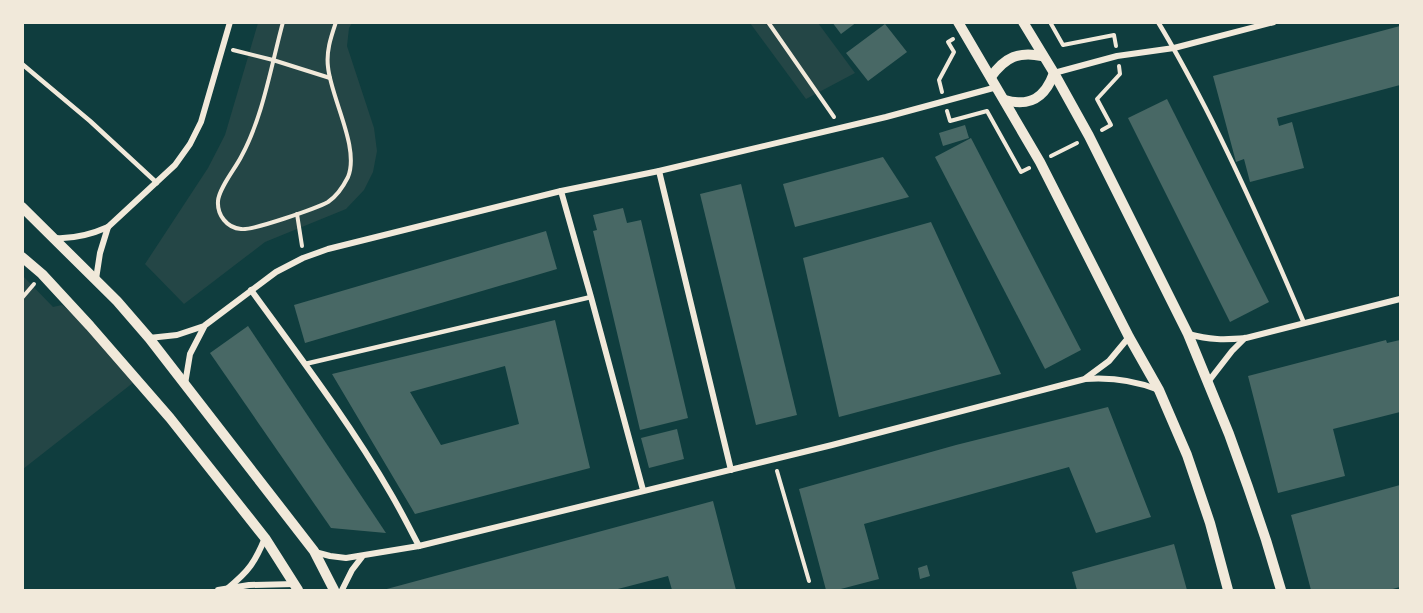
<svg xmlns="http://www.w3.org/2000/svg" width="1423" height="613" font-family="'Asap Condensed',sans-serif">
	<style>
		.green { fill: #244646 }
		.building { fill: #486865; fill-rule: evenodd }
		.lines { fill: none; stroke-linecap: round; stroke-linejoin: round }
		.path { stroke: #f1e9da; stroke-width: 4 }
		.service { stroke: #f1e9da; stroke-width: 4.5 }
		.minor { stroke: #f1e9da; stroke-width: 6 }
		.tertiary { stroke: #f1e9da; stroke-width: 10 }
	</style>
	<rect width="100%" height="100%" fill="#0f3d3e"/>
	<!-- green -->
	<g class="green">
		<path d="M258 23H352L349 28 347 46 374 128 377 151 373 172 364 190 346 209 265 242 184 304 145 264 208 168 225 135Z"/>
		<path d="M750 23H818L855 73 806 99Z"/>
		<path d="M23 276 53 307 62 305 82 322 134 382 23 469Z"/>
	</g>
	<!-- building -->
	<g class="building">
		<path d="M832 22H857L841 34Z"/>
		<path d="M885 24 907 52 868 81 846 53Z"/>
		<path d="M1400 26V85L1277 118 1279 126 1292 122 1304 168 1250 182 1244 159 1236 162 1213 76Z"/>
		<path d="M1167 99 1269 302 1230 322 1128 118Z"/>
		<path d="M965 125 969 138 943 146 939 133Z"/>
		<path d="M971 138 1081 350 1045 369 935 157Z"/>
		<path d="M883 157 909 197 795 227 783 184Z"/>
		<path d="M741 184 797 415 756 425 700 194Z"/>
		<path d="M623 208 627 223 641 220 688 418 640 430 593 231 597 230 593 215Z"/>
		<path d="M931 222 1001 374 839 417 803 258Z"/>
		<path d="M546 231 557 269 305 343 294 305Z"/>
		<path d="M555 320 590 468 415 514 332 374ZM505 366 519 424 441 445 410 392Z"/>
		<path d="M248 326 386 533 331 528 210 353Z"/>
		<path d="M1386 340 1387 343 1400 340V412L1333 429 1345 476 1278 493 1248 376Z"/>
		<path d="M1108 407 1151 517 1096 533 1069 467 864 524 879 579 837 590H826L799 489 956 445Z"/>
		<path d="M677 429 684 459 649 468 641 438Z"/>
		<path d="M1400 485V587L1389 590H1311L1291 515Z"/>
		<path d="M713 501 736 590H672L668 576 614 590H383Z"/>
		<path d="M1174 544 1187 590H1077L1072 572Z"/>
		<path d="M927 565 930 576 920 579 918 568Z"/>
	</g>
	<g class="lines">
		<!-- path -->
		<g class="path">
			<path d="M283 22C271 66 263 117 241 157 235 169 219 188 218 201 217 215 227 228 241 229 252 231 317 208 328 202 337 196 343 187 348 177 360 148 331 98 328 67 326 51 331 37 336 22"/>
			<path d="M768 22 834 117"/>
			<path d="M1050 22 1063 45 1114 35 1116 46"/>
			<path d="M233 50 273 60 330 78"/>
			<path d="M942 92 939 80 954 52 948 42 953 39"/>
			<path d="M947 111 950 121 987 111 1021 172 1029 168"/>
			<path d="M1102 130 1111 125 1097 99 1120 74 1119 66"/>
			<path d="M1051 156 1077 143"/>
			<path d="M297 214 302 246"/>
			<path d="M22 298 34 284"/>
			<path d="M777 471 809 581"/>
		</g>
		<!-- service -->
		<g class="service">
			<path d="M1158 22C1175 50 1190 78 1205 107 1241 177 1273 250 1304 323"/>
			<path d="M22 64 90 121 157 183"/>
			<path d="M305 364 591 297"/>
		</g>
		<!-- minor -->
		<g class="minor">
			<path d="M1054 73 1117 56 1174 48 1274 22"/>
			<path d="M659 171 731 470"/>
			<path d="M561 191 591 297 643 490"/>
			<path d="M55 238C74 239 90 235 108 227L175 165 190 144 201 122 230 22"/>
			<path d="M96 279 100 253 108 227"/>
			<path d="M251 290C299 356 350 423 391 494 401 511 410 529 419 546"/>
			<path d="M1188 334C1210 340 1224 340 1246 338L1400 299"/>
			<path d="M149 338 177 335 204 326 276 272 303 258 328 249 561 191 659 171 886 117 997 87"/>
			<path d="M1086 378 1109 361 1129 337"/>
			<path d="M1208 382 1232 351 1245 338"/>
			<path d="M185 384 190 354 204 327"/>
			<path d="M315 552 330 556 346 558 419 546 832 445 1085 379C1112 377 1134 380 1159 390"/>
			<path d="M228 588C249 571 255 562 265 538"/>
			<path d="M218 590 249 585 295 584"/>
			<path d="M342 590 352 570 362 557"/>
		</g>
		<!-- tertiary -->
		<g class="tertiary">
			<path d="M958 22 1040 162 1129 337 1159 390 1187 455 1210 523 1228 590"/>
			<path d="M1023 22 1054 73 1089 136 1188 334 1229 434 1248 487 1266 540 1281 590"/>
			<path d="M991 77C1005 57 1019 51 1042 56"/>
			<path d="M1005 100C1030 107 1045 98 1054 73"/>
			<path d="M22 207 117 301 149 338 314 551 334 590"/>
			<path d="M22 257 42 274 90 326 170 418 265 538 298 590"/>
		</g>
	</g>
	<!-- border -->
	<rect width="1423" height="613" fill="none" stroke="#f1e9da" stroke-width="48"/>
</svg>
